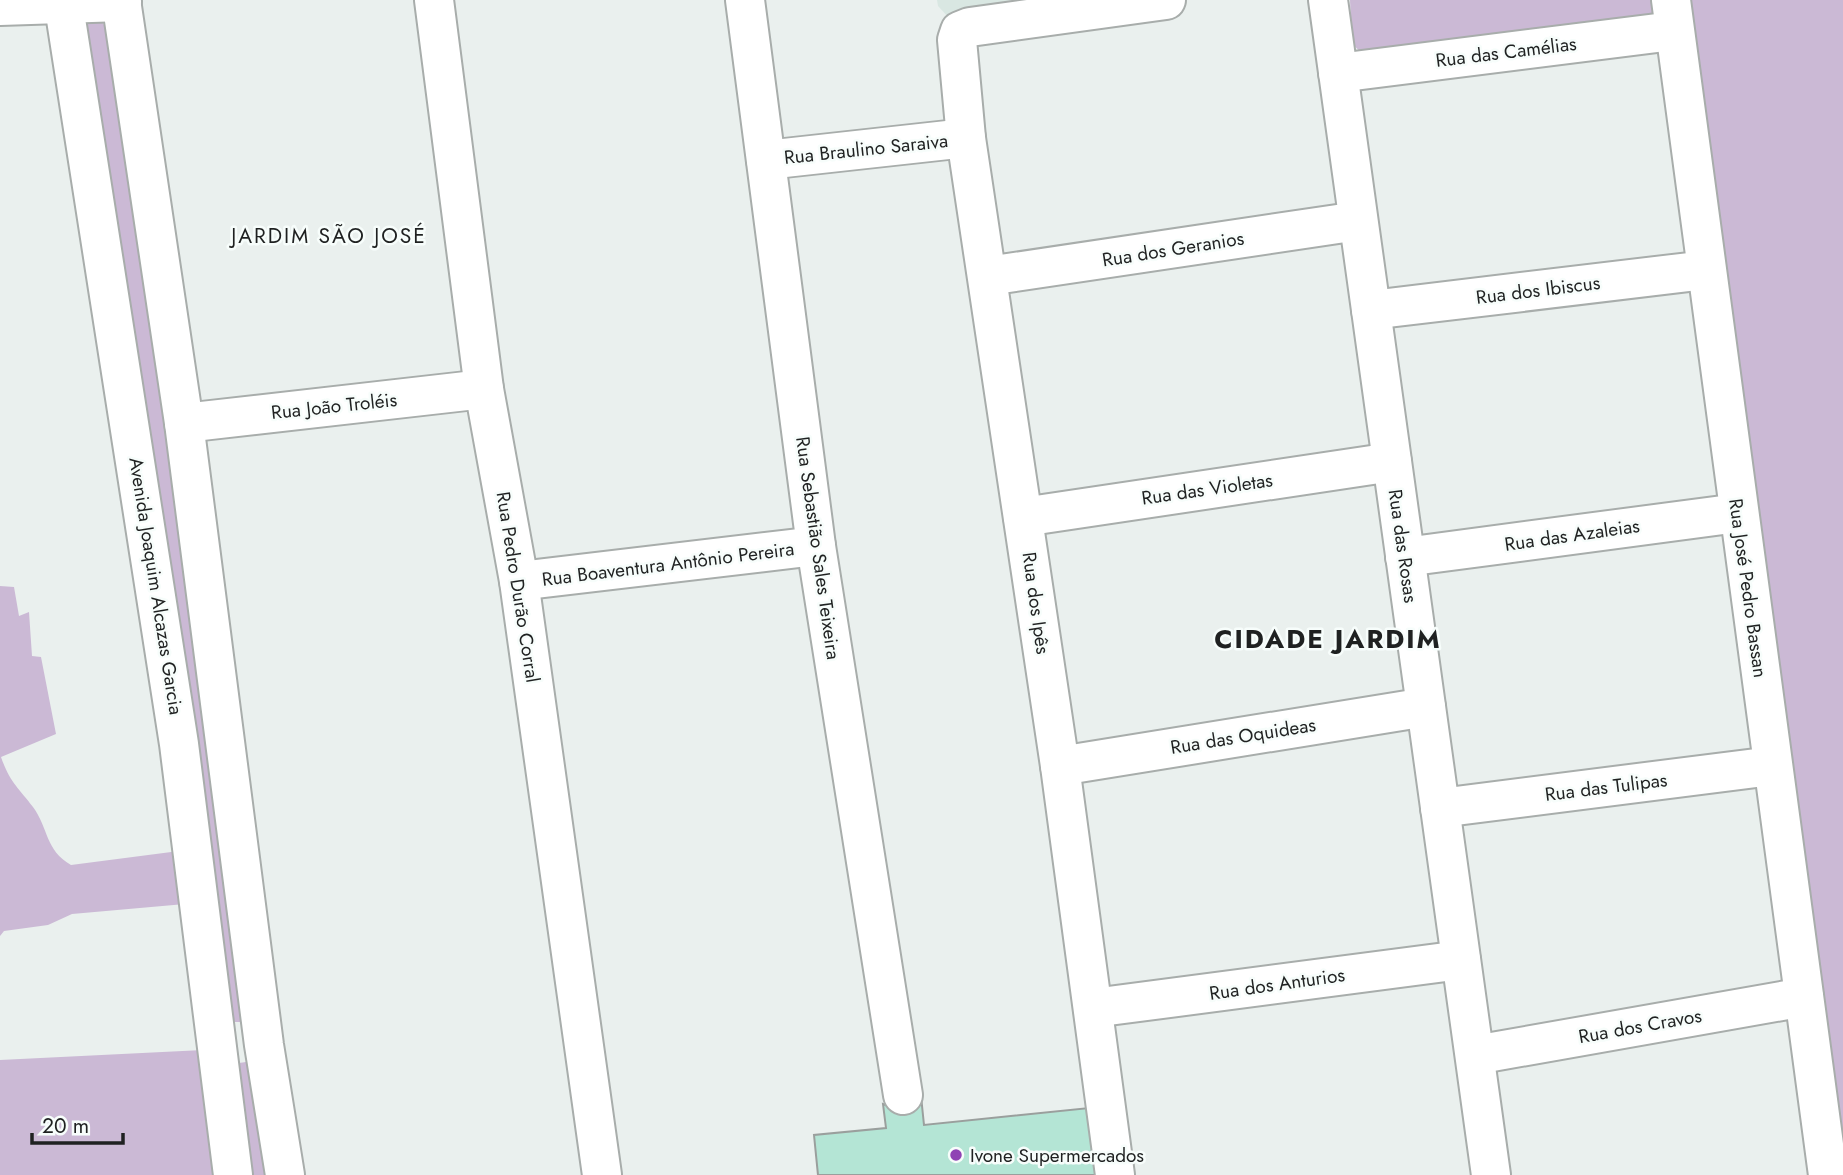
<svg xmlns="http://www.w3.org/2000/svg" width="1843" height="1175" font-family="Jost,sans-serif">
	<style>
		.built { fill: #d9e7e2 }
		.green { fill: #cbb9d5 }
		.building { fill: #b4e5d5; stroke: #9a9f9d; stroke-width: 2 }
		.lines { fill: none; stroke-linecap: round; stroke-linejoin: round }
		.minor-casing { stroke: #a8adab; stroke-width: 42 }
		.minor { stroke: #fff; stroke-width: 38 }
		.poi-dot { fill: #8f43b4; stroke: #f7fdfb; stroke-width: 2.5 }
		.labels { text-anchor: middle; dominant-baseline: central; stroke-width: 5; stroke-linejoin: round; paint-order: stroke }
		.street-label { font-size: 19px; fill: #1f2121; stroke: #f7fdfb }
		.poi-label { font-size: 19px; fill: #1f2121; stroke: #f7fdfb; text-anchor: start }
		.neighbourhood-label { font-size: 21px; letter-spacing: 2px; fill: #1f2121; stroke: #f7fdfb }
		.district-label { font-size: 26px; font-weight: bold; letter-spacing: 2px; fill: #1f2121; stroke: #f7fdfb }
	</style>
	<rect width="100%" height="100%" fill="#eaf0ee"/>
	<!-- built -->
	<path class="built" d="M937 0H1075L950 19 938 6Z"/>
	<!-- green -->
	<g class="green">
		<path d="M1350 0H1660L1652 24 1371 61 1352 44Z"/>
		<path d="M1688 0H1843V1155Z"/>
		<path d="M100 20 110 32 171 423 246 1008 241 1022H227L81 35 86 22Z"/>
		<path d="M0 586 14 587 19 616 29 612 32 656 41 657 56 734 1 757C10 783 18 787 33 807 49 829 45 850 71 865L179 851 185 904 72 914 48 925 4 931 0 936Z"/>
		<path d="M203 1050 218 1175H0V1060Z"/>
		<path d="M253 1061 274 1175H249L236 1071 239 1063Z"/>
	</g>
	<!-- building -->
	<path class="building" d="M921 1096 924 1125 1089 1108 1098 1175H818L814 1135 886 1128 883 1104 897 1109Z"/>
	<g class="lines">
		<defs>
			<g id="minor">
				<path d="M63 0 179 744 233 1175"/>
				<path d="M121 0 184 423 264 1045 285 1175"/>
				<path d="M434 0 484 389 519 581 602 1175"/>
				<path d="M745 0 816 546 903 1095"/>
				<path d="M1328 0 1491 1175"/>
				<path d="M1671 0 1828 1175"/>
				<path d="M0 6 122 2"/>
				<path d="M1338 73 1673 31"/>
				<path d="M766 160 966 138"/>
				<path d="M988 276 1358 221"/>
				<path d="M1371 310 1706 270"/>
				<path d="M184 423 484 389"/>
				<path d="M1023 517 1392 462"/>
				<path d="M1405 557 1738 513"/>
				<path d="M519 581 816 546"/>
				<path d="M1060 766 1426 707"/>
				<path d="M1440 808 1772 766"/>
				<path d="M1093 1008 1461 960"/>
				<path d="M1475 1055 1804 997"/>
				<path d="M1115 1175 1060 766 966 138 957 40 960 31 970 27 1166 0"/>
			</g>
		</defs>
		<!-- minor casing -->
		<use href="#minor" class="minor-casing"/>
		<!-- minor -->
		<use href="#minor" class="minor"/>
	</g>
	<!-- markers -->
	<circle class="poi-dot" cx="956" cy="1155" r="7"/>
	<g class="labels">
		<!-- street labels -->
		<g class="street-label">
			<text transform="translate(1506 52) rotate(-7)">Rua das Camélias</text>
			<text transform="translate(866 149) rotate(-6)">Rua Braulino Saraiva</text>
			<text transform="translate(1173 249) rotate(-9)">Rua dos Geranios</text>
			<text transform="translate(1538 290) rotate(-7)">Rua dos Ibiscus</text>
			<text transform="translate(334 406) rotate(-6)">Rua João Troléis</text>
			<text transform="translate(1207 489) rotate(-8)">Rua das Violetas</text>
			<text transform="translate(1572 535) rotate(-8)">Rua das Azaleias</text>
			<text transform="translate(1403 546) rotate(82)">Rua das Rosas</text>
			<text transform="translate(818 548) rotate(82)">Rua Sebastião Sales Teixeira</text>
			<text transform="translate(668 564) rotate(-7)">Rua Boaventura Antônio Pereira</text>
			<text transform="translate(156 586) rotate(81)">Avenida Joaquim Alcazas Garcia</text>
			<text transform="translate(518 587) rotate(81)">Rua Pedro Durão Corral</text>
			<text transform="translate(1748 588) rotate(82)">Rua José Pedro Bassan</text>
			<text transform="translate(1036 603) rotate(82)">Rua dos Ipês</text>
			<text transform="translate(1243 736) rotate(-9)">Rua das Oquideas</text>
			<text transform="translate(1606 787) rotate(-7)">Rua das Tulipas</text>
			<text transform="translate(1277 984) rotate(-8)">Rua dos Anturios</text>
			<text transform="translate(1640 1026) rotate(-10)">Rua dos Cravos</text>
		</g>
		<!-- poi labels -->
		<g class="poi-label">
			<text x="970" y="1155">Ivone Supermercados</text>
		</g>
		<!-- neighbourhood labels -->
		<g class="neighbourhood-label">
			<text x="329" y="236">JARDIM SÃO JOSÉ</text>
		</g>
		<!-- district labels -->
		<g class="district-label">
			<text x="1328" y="639">CIDADE JARDIM</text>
		</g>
	</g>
	<!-- scale -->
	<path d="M32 1133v10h91v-10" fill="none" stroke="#1f2121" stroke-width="3.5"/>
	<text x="42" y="1133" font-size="21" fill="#1f2121" stroke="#f7fdfb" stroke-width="5" paint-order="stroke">20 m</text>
</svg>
